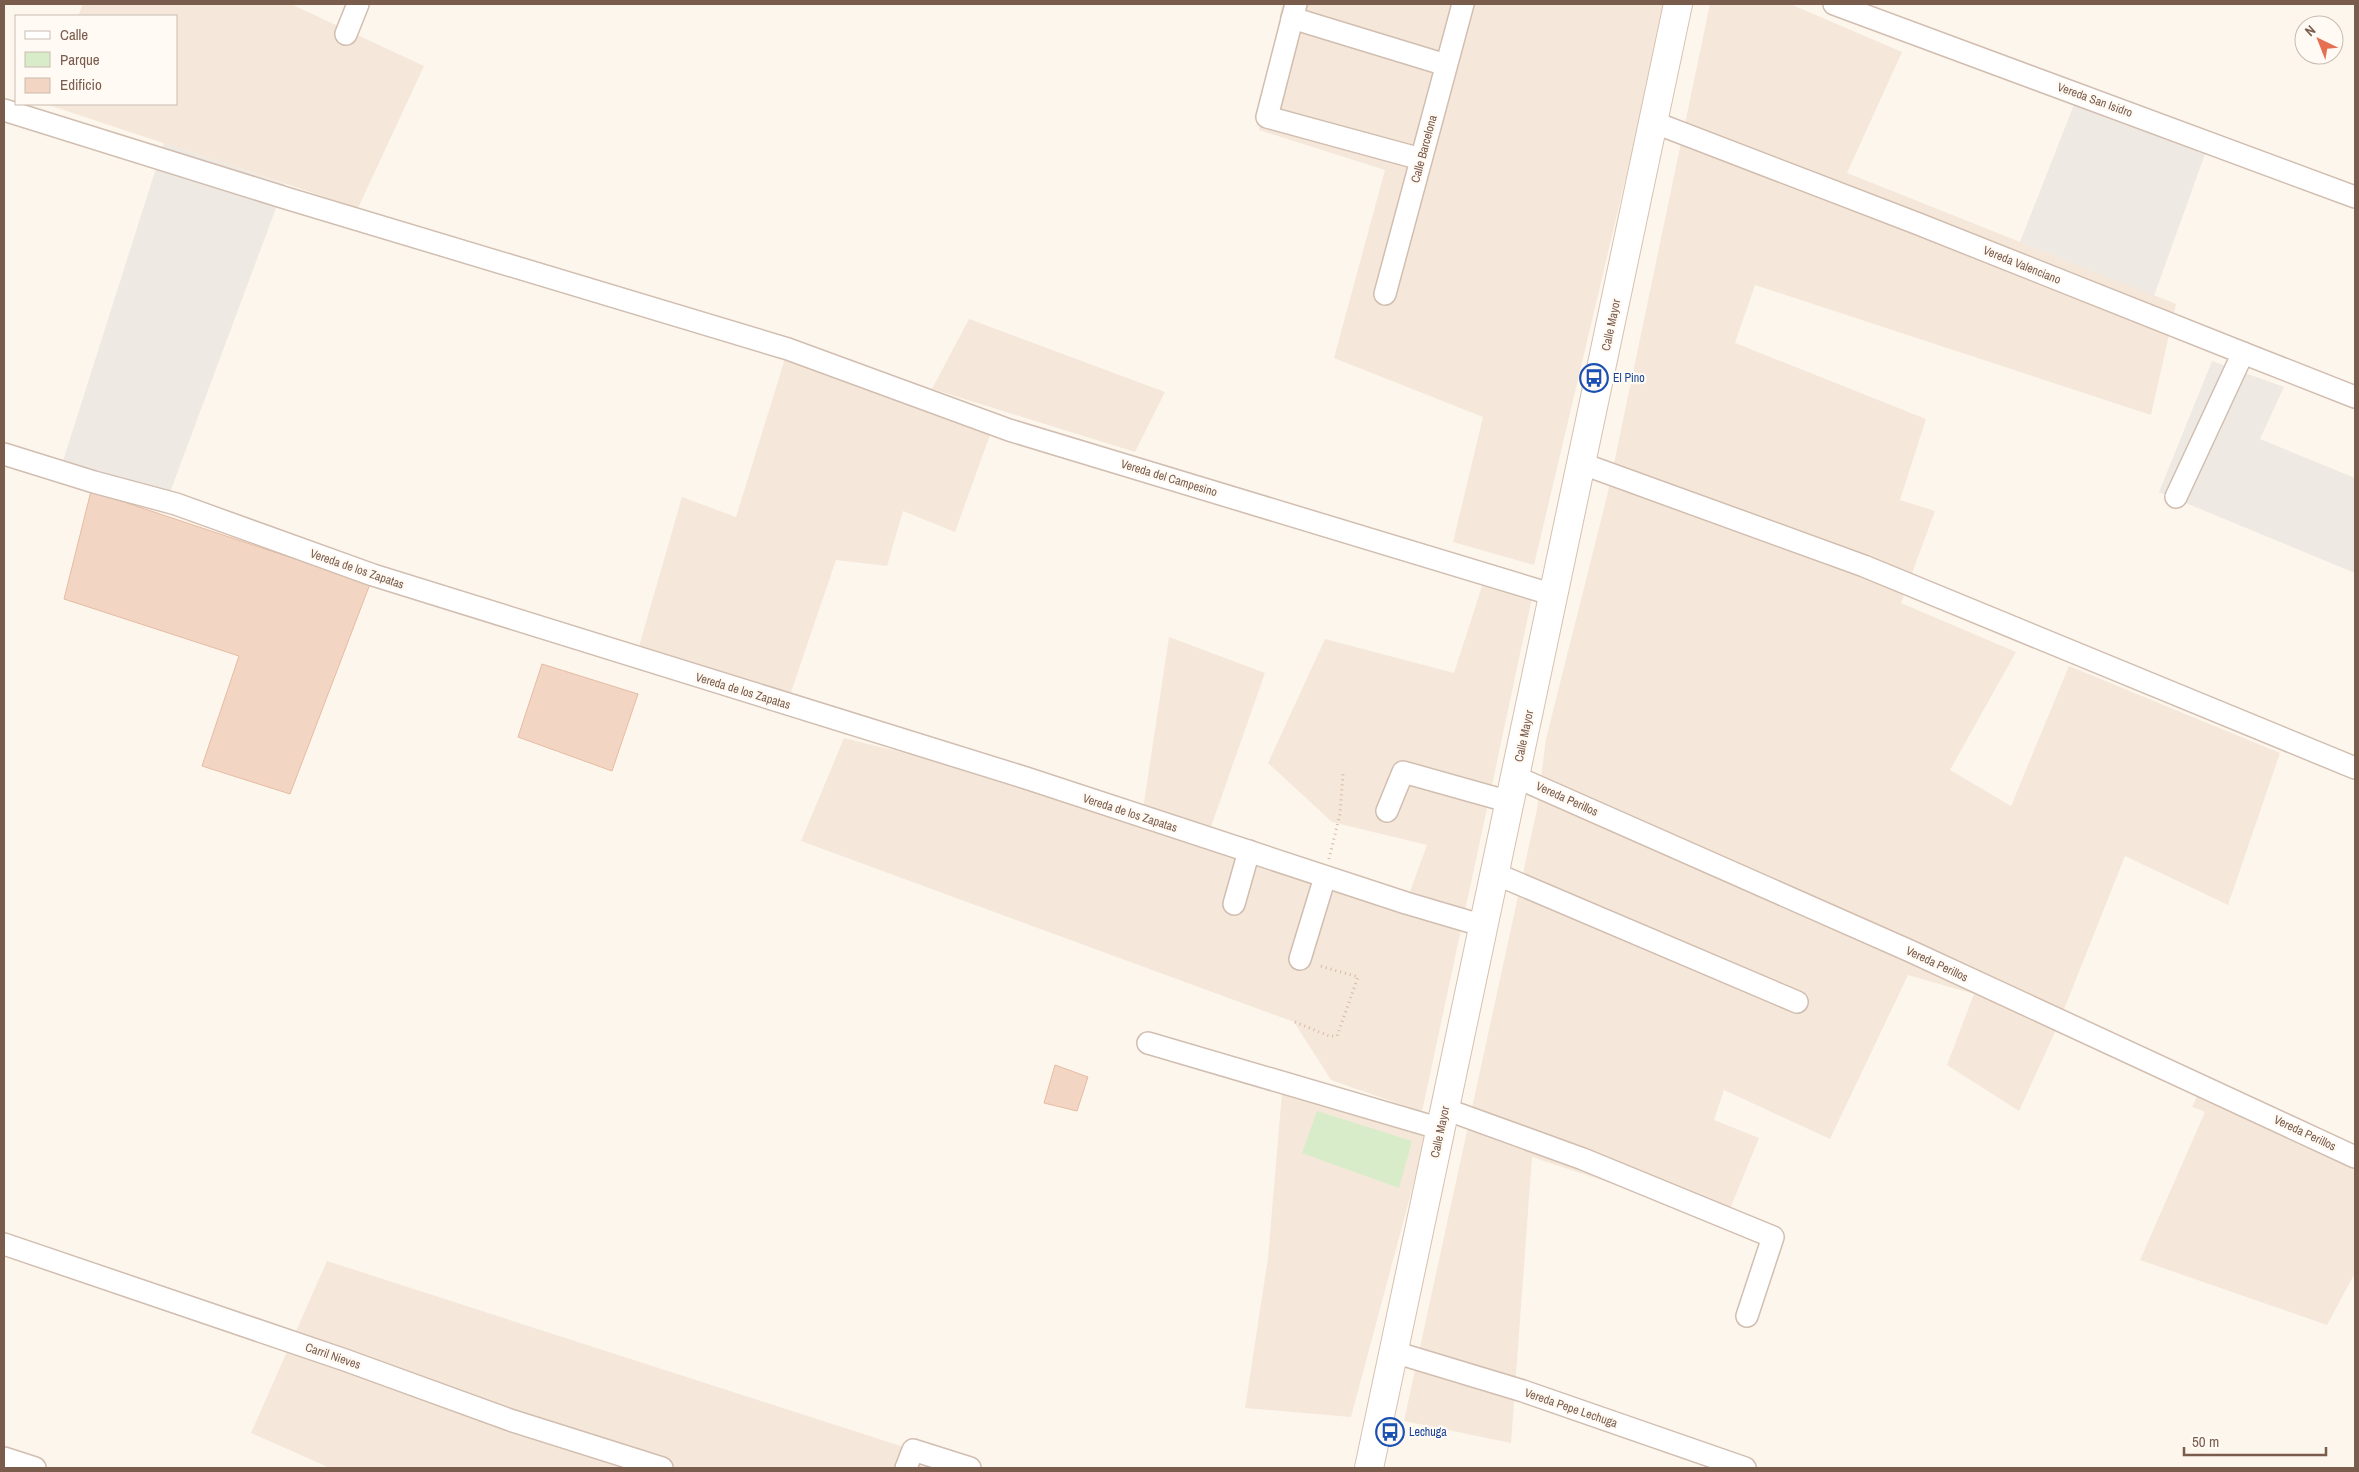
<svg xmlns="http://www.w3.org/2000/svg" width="2359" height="1472" font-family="'Archivo Narrow',sans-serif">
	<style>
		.residential { fill: #f5e8da }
		.industrial { fill: #efe9e4 }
		.green { fill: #d8ecc9 }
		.building { fill: #f3d5c3; stroke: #e6bba3 }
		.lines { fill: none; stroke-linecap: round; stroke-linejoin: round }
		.minor-casing { stroke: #d1beb0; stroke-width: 24 }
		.secondary-casing { stroke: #d6c0b0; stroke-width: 30 }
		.path { stroke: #d9b8a5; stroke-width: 3; stroke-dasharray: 1 4; stroke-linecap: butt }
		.minor { stroke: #fff; stroke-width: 21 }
		.secondary { stroke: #fff; stroke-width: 28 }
		.labels { text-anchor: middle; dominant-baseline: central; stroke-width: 4.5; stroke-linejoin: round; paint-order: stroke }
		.street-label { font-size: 12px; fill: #7a5c4d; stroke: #fffaf3 }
		.transit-label { font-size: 12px; fill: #164399; stroke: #fffaf3; text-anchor: start }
	</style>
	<rect width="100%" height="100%" fill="#fdf6ec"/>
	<!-- residential -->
	<g class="residential">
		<path d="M83 4H291L424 66 358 208 46 104H176V16H78Z"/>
		<path d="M1282 4H1667L1534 565 1453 542 1483 417 1334 358 1385 170 1259 130Z"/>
		<path d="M1710 4H1790L1902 52 1847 173 2176 304 2151 415 1755 285 1735 343 1926 419 1900 500 1935 511 1901 603 2016 652 1950 770 2011 806 2069 666 2280 753 2228 905 2125 856 2055 1032 2019 1111 1947 1065 1974 994 1908 975 1830 1139 1724 1090 1714 1120 1759 1138 1725 1221 1532 1157 1511 1443 1404 1421 1537 809 1546 739 1608 492Z"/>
		<path d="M969 319 1165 392 1135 452 932 389Z"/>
		<path d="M788 349 994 424 955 532 903 511 887 566 836 560 787 704 636 657 682 497 736 517Z"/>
		<path d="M1482 586 1532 598 1422 1112 1331 1080 1294 1022 801 841 844 738 1075 795 1142 816 1169 637 1265 673 1207 838 1408 897 1427 845 1332 822 1268 763 1325 639 1454 673Z"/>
		<path d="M2202 1086 2355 1157V1273L2327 1325 2140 1260 2205 1112 2192 1107Z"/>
		<path d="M1282 1092 1428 1130 1351 1417 1245 1408 1268 1258Z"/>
		<path d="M327 1261 913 1450 970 1468H330L251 1433Z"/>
	</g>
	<!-- industrial -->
	<g class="industrial">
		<path d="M2075 102 2205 154 2154 296 2020 242Z"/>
		<path d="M164 143 285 184 169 495 63 461Z"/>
		<path d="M2212 361 2284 387 2260 439 2355 478V573L2159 492Z"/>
	</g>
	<!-- green -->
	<path class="green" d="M1317 1111 1412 1141 1399 1188 1302 1153Z"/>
	<!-- building -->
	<g class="building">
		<path d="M91 491 370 584 290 794 202 766 239 656 64 599Z"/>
		<path d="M542 664 638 694 612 771 518 737Z"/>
		<path d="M1055 1065 1088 1077 1077 1111 1044 1103Z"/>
	</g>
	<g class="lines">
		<defs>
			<g id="minor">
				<path d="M1296 4 1267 117 1421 159"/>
				<path d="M1834 4 2355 197"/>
				<path d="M1292 18 1446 65"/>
				<path d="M346 34 358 4"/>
				<path d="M4 110 289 199 788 349 1009 430 1554 595"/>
				<path d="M1653 122 1916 223 2243 353 2176 497"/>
				<path d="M1385 294 1463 4"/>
				<path d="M2243 353 2355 397"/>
				<path d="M4 454 94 482 176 504 373 575 1026 778 1406 903 1484 926"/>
				<path d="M1583 464 1864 566 2355 768"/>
				<path d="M1516 777 1910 951 2355 1157"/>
				<path d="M1387 811 1403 772 1510 802"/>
				<path d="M1496 874 1797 1002"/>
				<path d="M1234 904 1249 851"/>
				<path d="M1300 959 1325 877"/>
				<path d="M1148 1043 1441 1129"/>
				<path d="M1445 1109 1583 1159 1773 1237 1747 1316"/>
				<path d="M4 1244 345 1360 510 1420 662 1468"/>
				<path d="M1394 1352 1523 1391 1745 1468"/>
				<path d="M4 1458 35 1468"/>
				<path d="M906 1468 913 1450 970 1468"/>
			</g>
			<path id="secondary" d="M1369 1468 1678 4"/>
		</defs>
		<!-- minor casing -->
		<use href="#minor" class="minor-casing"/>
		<!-- secondary casing -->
		<use href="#secondary" class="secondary-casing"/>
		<!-- path -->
		<g class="path">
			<path d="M1329 859 1340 814 1343 774"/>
			<path d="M1295 1022 1329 1036H1337L1358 977 1317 965"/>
		</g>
		<!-- minor -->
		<use href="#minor" class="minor"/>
		<!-- secondary -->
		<use href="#secondary" class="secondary"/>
	</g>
	<!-- icons -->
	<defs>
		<symbol id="bus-ring" viewBox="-11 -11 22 22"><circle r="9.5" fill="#fffaf3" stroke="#1a4fb4" stroke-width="1.5"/><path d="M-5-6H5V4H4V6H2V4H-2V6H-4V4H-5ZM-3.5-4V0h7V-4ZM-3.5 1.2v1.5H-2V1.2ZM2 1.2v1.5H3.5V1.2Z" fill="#1a4fb4"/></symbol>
	</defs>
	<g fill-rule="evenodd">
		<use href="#bus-ring" x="1578" y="362" width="32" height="32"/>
		<use href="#bus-ring" x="1374" y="1416" width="32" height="32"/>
	</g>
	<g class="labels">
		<!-- street labels -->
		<g class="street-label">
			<text transform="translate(2095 100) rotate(20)">Vereda San Isidro</text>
			<text transform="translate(1424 149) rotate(-75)">Calle Barcelona</text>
			<text transform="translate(2022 265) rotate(22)">Vereda Valenciano</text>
			<text transform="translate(1611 325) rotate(-78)">Calle Mayor</text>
			<text transform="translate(1169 478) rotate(17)">Vereda del Campesino</text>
			<text transform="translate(357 569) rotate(19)">Vereda de los Zapatas</text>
			<text transform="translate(743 691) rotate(17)">Vereda de los Zapatas</text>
			<text transform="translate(1524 736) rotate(-78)">Calle Mayor</text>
			<text transform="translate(1567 799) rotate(24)">Vereda Perillos</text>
			<text transform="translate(1130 813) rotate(18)">Vereda de los Zapatas</text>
			<text transform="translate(1937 964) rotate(25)">Vereda Perillos</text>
			<text transform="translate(1440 1132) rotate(-78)">Calle Mayor</text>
			<text transform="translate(2305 1133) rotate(25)">Vereda Perillos</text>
			<text transform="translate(333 1356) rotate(19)">Carril Nieves</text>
			<text transform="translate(1571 1408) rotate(19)">Vereda Pepe Lechuga</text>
		</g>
		<!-- transit labels -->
		<g class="transit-label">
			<text x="1613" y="378">El Pino</text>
			<text x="1409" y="1432">Lechuga</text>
		</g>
	</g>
	<!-- border -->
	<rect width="2359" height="1472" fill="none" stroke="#7a5c4d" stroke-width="10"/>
	<!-- legend -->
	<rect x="15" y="15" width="162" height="90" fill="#fffaf3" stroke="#cabbb1"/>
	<rect x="25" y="31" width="25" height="8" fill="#ffffff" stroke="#cabbb1"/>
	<text x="60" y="40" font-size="15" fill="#7a5c4d">Calle</text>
	<rect x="25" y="52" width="25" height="15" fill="#d8ecc9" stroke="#cabbb1"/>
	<text x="60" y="65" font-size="15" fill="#7a5c4d">Parque</text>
	<rect x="25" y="78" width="25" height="15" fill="#f3d5c3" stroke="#cabbb1"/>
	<text x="60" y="90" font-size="15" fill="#7a5c4d">Edificio</text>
	<!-- north arrow -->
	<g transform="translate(2319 40) rotate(317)"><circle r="24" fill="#fffaf3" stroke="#cabbb1"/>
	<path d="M0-4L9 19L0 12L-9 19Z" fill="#e76f51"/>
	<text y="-8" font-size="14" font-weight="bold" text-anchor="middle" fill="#7a5c4d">N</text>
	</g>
	<!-- scale -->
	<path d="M2184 1447v8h142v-8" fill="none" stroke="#7a5c4d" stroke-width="2.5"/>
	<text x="2192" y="1447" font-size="15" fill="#7a5c4d" stroke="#fffaf3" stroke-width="4" paint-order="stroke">50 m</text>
</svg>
